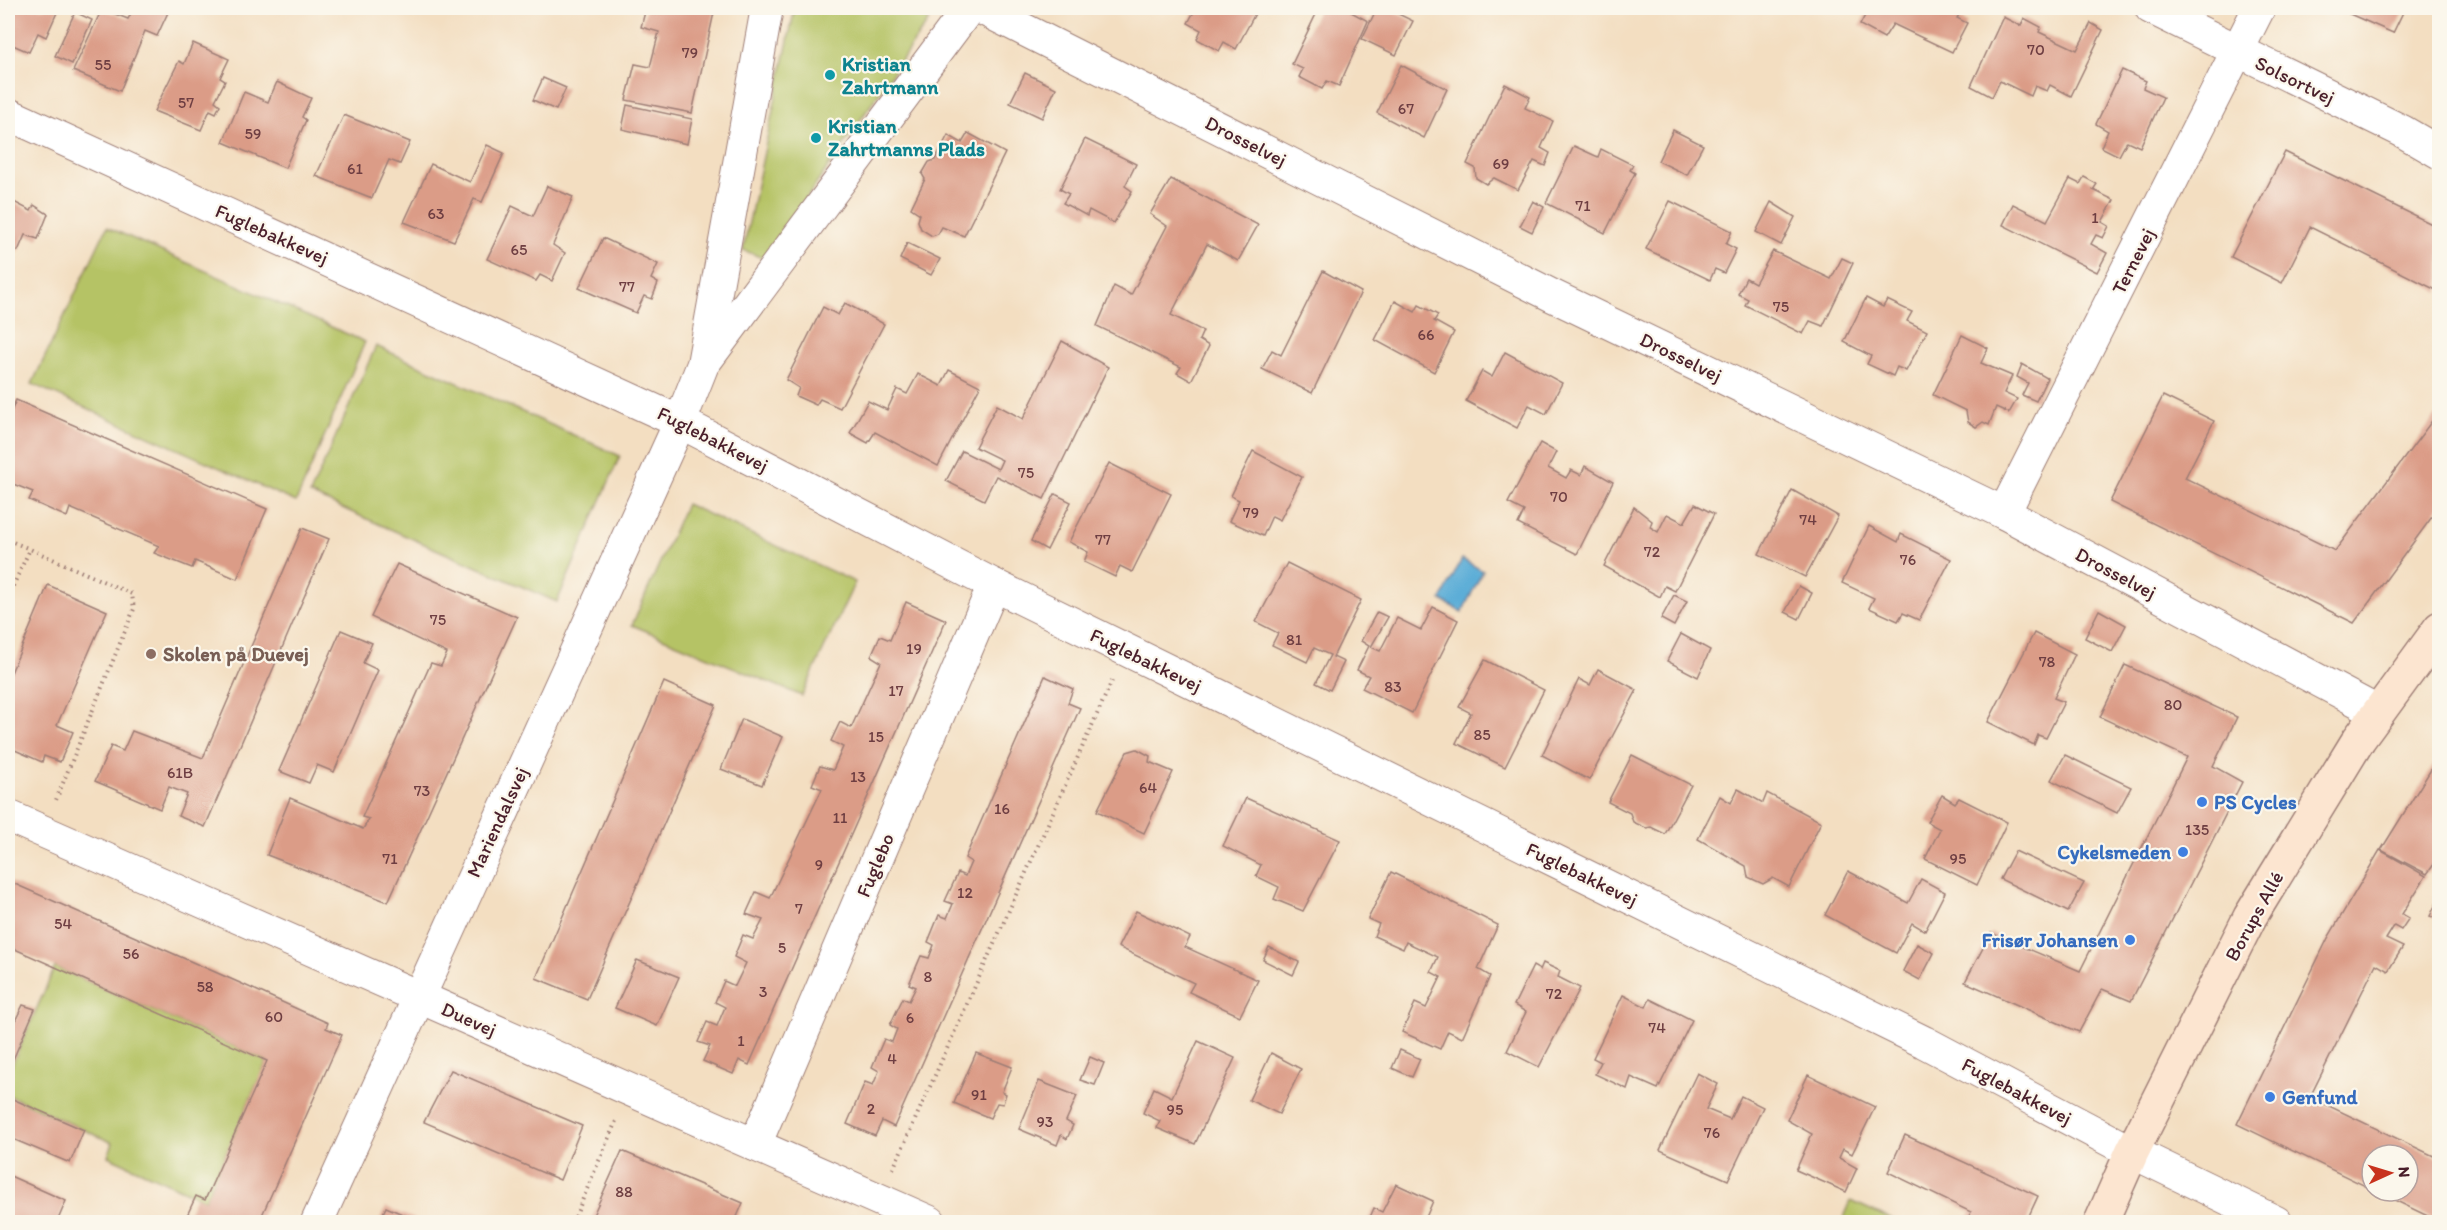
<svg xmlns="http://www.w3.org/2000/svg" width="2447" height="1230" font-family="Itim,sans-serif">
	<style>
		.green { fill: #b5c365; stroke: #807148; stroke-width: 1.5 }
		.water { fill: #5cadd7; stroke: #536681; stroke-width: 1.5 }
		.building { fill: #db9c87; fill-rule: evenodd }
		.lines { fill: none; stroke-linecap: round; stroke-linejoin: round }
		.street-casing { stroke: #9e7e76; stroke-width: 34 }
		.secondary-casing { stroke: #9e7e76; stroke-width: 36 }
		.path { stroke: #9e7e76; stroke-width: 4; stroke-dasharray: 1.5 4.5; stroke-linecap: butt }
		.street { stroke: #fff; stroke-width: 32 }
		.secondary { stroke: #fce5d0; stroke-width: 33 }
		.culture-dot { fill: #0f9aa8; stroke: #fbf7ec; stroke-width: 2 }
		.education-dot { fill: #8d6e63; stroke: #fbf7ec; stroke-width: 2 }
		.shop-dot { fill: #3f7fe0; stroke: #fbf7ec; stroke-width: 2 }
		.labels { text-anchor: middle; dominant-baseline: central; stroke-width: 4.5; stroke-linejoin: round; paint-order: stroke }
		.number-label { font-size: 16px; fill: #6e3e42 }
		.culture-label { font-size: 20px; font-weight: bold; fill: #0d838f; stroke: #fbf7ec; text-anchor: start }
		.street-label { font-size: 20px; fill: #4a1f2b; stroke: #fbf7ec }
		.education-label { font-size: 20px; font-weight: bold; fill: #785e54; stroke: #fbf7ec; text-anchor: start }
		.shop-label { font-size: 20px; font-weight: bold; fill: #366cbe; stroke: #fbf7ec; text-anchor: start }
	</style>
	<rect width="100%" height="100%" fill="#fbf7ec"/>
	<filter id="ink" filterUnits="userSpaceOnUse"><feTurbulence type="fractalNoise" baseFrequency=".0167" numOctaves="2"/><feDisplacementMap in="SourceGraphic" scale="12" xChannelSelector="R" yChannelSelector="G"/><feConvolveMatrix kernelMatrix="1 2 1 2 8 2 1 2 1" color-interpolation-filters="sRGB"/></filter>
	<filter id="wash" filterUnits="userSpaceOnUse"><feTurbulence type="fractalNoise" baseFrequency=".008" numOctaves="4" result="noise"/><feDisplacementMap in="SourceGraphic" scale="24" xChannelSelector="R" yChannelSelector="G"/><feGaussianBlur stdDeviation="1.35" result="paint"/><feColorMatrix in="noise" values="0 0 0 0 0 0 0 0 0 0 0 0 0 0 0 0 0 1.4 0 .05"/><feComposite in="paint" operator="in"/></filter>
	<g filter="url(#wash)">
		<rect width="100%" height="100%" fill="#f3dec1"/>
		<!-- green -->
		<g class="green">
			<path d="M795 8H898L929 20 765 259 743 250Z"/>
			<path d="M107 227 365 342 296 502 32 384Z"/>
			<path d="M376 346 620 456 557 602 310 494Z"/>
			<path d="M686 504 855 582 802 696 632 625Z"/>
			<path d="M55 967 267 1061 205 1200 108 1156 113 1143 8 1095V1074Z"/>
			<path d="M1851 1201 1897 1222H1842Z"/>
		</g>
		<!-- water -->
		<path class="water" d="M1462 559 1483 571 1462 612 1441 600Z"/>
		<g id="blocks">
			<!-- building -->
			<g class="building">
				<path d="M8 8H59L46 37 38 33 29 52 8 43Z"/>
				<path d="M134 8H170L157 36 145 31 120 91 73 71 102 9 128 19Z"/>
				<path d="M646 8H715L692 113 626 100 635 64 650 67 659 32 641 27Z"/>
				<path d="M1196 8H1258L1236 49 1224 42 1219 51 1197 39 1201 30 1188 23Z"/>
				<path d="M1319 8H1353L1351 12 1368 21 1339 86 1327 81 1322 89 1299 77 1303 69 1292 64Z"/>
				<path d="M1377 8H1386L1413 21 1396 55 1362 39Z"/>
				<path d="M1869 8H1963L1957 18 1967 23 1952 52 1893 24 1884 38 1860 25Z"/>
				<path d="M2336 8H2405L2393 33Z"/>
				<path d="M75 12 92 20 72 64 55 56Z"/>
				<path d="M2003 17 2021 26 2024 18 2041 27 2039 32 2077 50 2091 23 2103 30 2071 96 2050 85 2047 91 2035 86 2031 96 2000 81 1992 97 1971 86Z"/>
				<path d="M193 43 229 59 220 78 225 81 215 101 220 105 216 113 210 110 201 130 154 111 179 61 184 64Z"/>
				<path d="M1401 65 1447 89 1424 138 1377 113Z"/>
				<path d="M2122 70 2146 81 2143 88 2163 97 2140 147 2127 141 2119 156 2101 147 2108 131 2096 124Z"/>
				<path d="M1025 73 1056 88 1042 118 1010 103Z"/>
				<path d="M543 78 566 88 556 110 533 100Z"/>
				<path d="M277 82 311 98 302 117 306 120 285 168 223 142 244 92 268 102Z"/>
				<path d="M1505 84 1530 97 1525 108 1553 121 1541 148 1550 153 1545 166 1534 161 1518 190 1494 178 1486 184 1476 178 1475 168 1467 164Z"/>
				<path d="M627 105 692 119 687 144 622 129Z"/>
				<path d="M344 115 410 142 400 164 389 160 372 198 316 176Z"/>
				<path d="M1673 130 1703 145 1687 175 1658 161Z"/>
				<path d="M968 133 1005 153 964 236 942 227 938 234 932 236 921 229 918 221 920 214 911 208 925 179 922 174 929 162 935 160 948 135 962 143Z"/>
				<path d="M1085 139 1136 164 1125 186 1132 191 1114 223 1089 210 1087 216 1063 203 1069 194 1060 189Z"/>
				<path d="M487 145 504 153 482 202 474 199 454 241 404 222 431 164 470 182Z"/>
				<path d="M1574 146 1598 157 1601 149 1633 165 1630 170 1635 173 1605 233 1546 203Z"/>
				<path d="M2285 152 2440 228V292L2310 227 2282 283 2231 257Z"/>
				<path d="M2084 177 2097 184 2093 190 2114 200 2102 222 2109 226 2103 238 2096 235 2091 244 2107 253 2097 272 2003 225 2013 204 2047 221 2070 179 2080 184Z"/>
				<path d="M1171 179 1258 225 1238 261 1207 244 1171 315 1203 331 1199 340 1209 346 1191 381 1177 373 1181 367 1097 326 1114 286 1131 295 1167 226 1150 214Z"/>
				<path d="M547 186 573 197 553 245 565 253 552 281 540 275 536 281 487 259 512 206 533 216Z"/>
				<path d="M8 193 12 195 10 200 31 211 34 205 48 214 38 239 25 235 18 251 8 246Z"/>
				<path d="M1533 201 1544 207 1532 232 1520 226Z"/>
				<path d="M1670 201 1732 231 1726 244 1736 249 1724 273 1715 269 1710 280 1646 249Z"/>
				<path d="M1771 202 1795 217 1781 245 1756 232Z"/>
				<path d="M603 238 658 264 651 279 658 283 652 299 644 296 636 313 579 288Z"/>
				<path d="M907 243 940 259 931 275 900 259Z"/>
				<path d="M1773 251 1831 279 1842 258 1853 263 1823 326 1810 321 1803 334 1745 305 1748 299 1738 294 1746 278 1755 283Z"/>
				<path d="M1323 271 1361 292 1312 393 1262 369 1272 350 1281 355Z"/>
				<path d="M1866 298 1883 307 1887 300 1912 312 1907 321 1927 331 1906 371 1897 367 1893 376 1867 364 1871 356 1844 342Z"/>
				<path d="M1395 301 1415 312 1419 305 1438 315 1434 321 1454 332 1434 372 1375 340Z"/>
				<path d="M845 303 884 324 840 408 820 399 816 405 796 396 799 388 786 380 823 307 838 315Z"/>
				<path d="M1962 335 1988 348 1981 363 2012 376 2004 393 2017 399 2009 413 1996 407 1989 425 1983 422 1976 427 1968 422 1966 411 1933 395Z"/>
				<path d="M1062 341 1108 367 1044 499 996 476 984 500 946 481 962 451 998 469 1002 460 975 447 997 405 1023 419Z"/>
				<path d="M1505 352 1562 383 1546 414 1529 405 1517 428 1466 401 1482 371 1492 377Z"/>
				<path d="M2022 364 2047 378 2036 401 2022 395 2028 383 2017 377Z"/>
				<path d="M949 370 980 386 938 466 875 432 868 443 850 433 868 401 887 410 897 389 907 394 918 374 941 386Z"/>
				<path d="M2163 396 2214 421 2185 478 2335 551 2440 410V506L2354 623 2110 502Z"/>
				<path d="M16 400 267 509 237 579 195 561 192 568 154 553 159 546 70 508 67 517 29 500 33 492 8 482V419Z"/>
				<path d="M1540 443 1556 452 1548 468 1566 478 1571 470 1581 475 1585 466 1613 482 1577 554 1518 524 1524 511 1508 503Z"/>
				<path d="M1253 451 1302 477 1280 520 1272 516 1263 536 1229 521 1239 500 1231 496Z"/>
				<path d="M1109 463 1171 494 1132 572 1120 566 1115 577 1084 562 1088 552 1069 542Z"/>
				<path d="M1792 490 1838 516 1805 577 1759 554Z"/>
				<path d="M1055 494 1071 502 1047 550 1031 541Z"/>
				<path d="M1695 504 1714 514 1675 591 1665 586 1660 597 1604 566 1634 507 1652 521 1650 527 1658 532 1667 514 1684 523Z"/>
				<path d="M1869 526 1898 542 1901 534 1951 559 1919 620 1903 613 1898 621 1869 608 1874 598 1842 583Z"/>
				<path d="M302 528 329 539 205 827 178 816 187 794 169 787 160 809 95 781 111 746 123 751 132 731 203 758Z"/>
				<path d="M1287 563 1361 600 1333 657 1344 662 1330 690 1316 683 1330 655 1314 648 1307 662 1272 645 1278 633 1256 622Z"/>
				<path d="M397 564 517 617 388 902 267 855 290 798 363 829 369 819 362 817 431 663 441 666 447 653 371 617Z"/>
				<path d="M48 585 107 611 57 725 73 732 60 762 44 756 42 762 8 747V680Z"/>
				<path d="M1799 586 1812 593 1799 619 1785 612Z"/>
				<path d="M1674 595 1687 601 1674 626 1661 619Z"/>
				<path d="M906 602 946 620 749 1065 739 1060 733 1074 703 1061 710 1046 698 1042 707 1022 717 1026 725 1007 715 1002 724 981 735 986 746 963 734 957 743 935 753 939 763 920 746 914 756 892 770 898 822 789 812 785 820 766 833 770 843 747 831 741 840 722 851 728 881 662 871 656 880 636 890 640Z"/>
				<path d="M1433 607 1458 620 1412 713 1362 688 1369 676 1357 670 1369 646 1361 641 1377 612 1388 617 1371 647 1380 651 1397 618 1421 630Z"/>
				<path d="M2099 610 2126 625 2112 652 2085 638Z"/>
				<path d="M341 630 372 643 363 663 378 670 334 772 317 765 309 783 279 771Z"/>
				<path d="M2034 633 2075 654 2054 698 2064 702 2046 738 2038 735 2034 745 1988 722Z"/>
				<path d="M1681 634 1710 650 1698 677 1667 661Z"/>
				<path d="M1485 660 1544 690 1505 767 1456 743 1471 713 1459 707Z"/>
				<path d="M2125 665 2237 717 2213 766 2242 782 2131 1001 2102 989 2079 1032 1965 982 1991 933 2080 971 2187 757 2100 717Z"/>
				<path d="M1598 669 1637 690 1589 780 1542 755 1579 679 1590 685Z"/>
				<path d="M1045 676 1073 689 1068 703 1080 708 894 1127 882 1121 875 1136 847 1124 865 1082 873 1085 879 1071 872 1067 884 1039 892 1042 897 1029 890 1025 903 998 909 1001 916 987 909 984 921 956 929 958 934 945 928 942 939 915 947 918 953 904 945 901 958 873 965 876 971 862 965 858Z"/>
				<path d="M664 682 716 705 587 999 536 978Z"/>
				<path d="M742 719 783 737 762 785 721 769Z"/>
				<path d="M1137 749 1150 756 1149 762 1173 772 1144 833 1097 811 1127 752Z"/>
				<path d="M1632 755 1691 785 1665 834 1651 827 1646 828 1633 822 1630 813 1608 802Z"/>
				<path d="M2065 755 2131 787 2117 813 2051 780Z"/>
				<path d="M2435 763 2440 766V856L2427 874 2381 850Z"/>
				<path d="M1738 789 1763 803 1767 793 1821 822 1789 887 1773 878 1763 884 1748 877 1746 866 1698 839 1720 796 1731 803Z"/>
				<path d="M1942 795 1955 803 1959 798 2007 822 1977 885 1925 859 1940 829 1927 822Z"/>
				<path d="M1246 798 1340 840 1303 911 1274 899 1279 887 1256 876 1261 865 1223 846Z"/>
				<path d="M2380 850 2426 876 2402 914 2409 918 2401 930 2394 926 2386 939 2403 947 2388 971 2376 964 2310 1097 2440 1159V1222L2237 1124 2328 938ZM2372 1155H2408V1191H2372Z"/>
				<path d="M2015 851 2084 883 2068 912 2000 879Z"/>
				<path d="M1848 871 1908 903 1921 879 1945 892 1925 931 1912 923 1896 953 1825 915Z"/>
				<path d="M1391 872 1498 925 1478 969 1490 976 1462 1038 1448 1031 1440 1049 1402 1032 1415 1003 1426 1008 1441 977 1431 972 1438 957 1406 942 1403 949 1374 936 1379 924 1368 919Z"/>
				<path d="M8 881 240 983 328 1023 326 1028 342 1035 259 1222H184L196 1196 205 1200 267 1061 8 946Z"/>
				<path d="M2436 904 2440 906V920L2430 916Z"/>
				<path d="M1136 911 1190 937 1185 947 1258 980 1240 1016 1189 992 1194 983 1118 947Z"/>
				<path d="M1917 944 1934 953 1920 980 1903 971Z"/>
				<path d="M1269 947 1299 962 1293 975 1263 960Z"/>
				<path d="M637 960 679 977 657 1026 615 1008Z"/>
				<path d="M1543 963 1560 971 1558 977 1580 988 1539 1067 1507 1051 1526 1012 1514 1005 1533 966 1540 970Z"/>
				<path d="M1623 995 1646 1007 1650 999 1692 1020 1658 1089 1631 1077 1627 1089 1595 1074 1601 1062 1593 1058Z"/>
				<path d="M23 1005 35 1009 8 1071V1035Z"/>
				<path d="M1198 1041 1235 1058 1195 1144 1157 1128 1160 1121 1143 1113 1154 1088 1172 1097Z"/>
				<path d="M1400 1050 1420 1059 1412 1077 1392 1068Z"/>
				<path d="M976 1053 1012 1067 1002 1092 1006 1094 1003 1104 997 1103 990 1118 954 1103Z"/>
				<path d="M1271 1053 1301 1069 1279 1114 1249 1100Z"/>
				<path d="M1090 1057 1104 1063 1095 1085 1080 1080Z"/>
				<path d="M451 1070 582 1126 560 1180 424 1122Z"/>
				<path d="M1697 1073 1718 1084 1706 1109 1730 1119 1741 1096 1763 1107 1728 1180 1660 1150Z"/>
				<path d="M1808 1075 1875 1107 1852 1154 1843 1149 1839 1158 1857 1168 1846 1192 1796 1170 1812 1134 1787 1120Z"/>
				<path d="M1039 1081 1077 1096 1066 1121 1073 1125 1067 1139 1061 1135 1057 1145 1019 1129Z"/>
				<path d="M8 1097 84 1130 70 1163 8 1137Z"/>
				<path d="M1905 1135 2038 1196 2026 1222H1966L1971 1212 1888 1172Z"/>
				<path d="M622 1151 743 1203 736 1219 745 1222H590Z"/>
				<path d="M8 1175 66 1201 57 1222H8Z"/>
				<path d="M1396 1184 1433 1201 1424 1222H1368L1374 1208 1382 1212Z"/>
				<path d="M386 1207 421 1222H379Z"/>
			</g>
		</g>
	</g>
	<g filter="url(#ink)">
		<use href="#blocks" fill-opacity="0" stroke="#9e7e76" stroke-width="1.5"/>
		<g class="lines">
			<defs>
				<g id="street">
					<path d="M981 8 1551 295 2004 513 2378 712"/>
					<path d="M2151 8 2402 131 2440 153"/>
					<path d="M8 114 680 422 994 585 1924 1042 2132 1152 2276 1222"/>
					<path d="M707 359 969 8"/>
					<path d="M2004 513 2259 8"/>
					<path d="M8 816 930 1222"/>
					<path d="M755 1145 994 585"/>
					<path d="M317 1222 680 422 703 364 767 8"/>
				</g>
				<path id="secondary" d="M2101 1222 2132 1152 2250 917 2359 739 2440 628"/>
			</defs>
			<!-- street casing -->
			<use href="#street" class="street-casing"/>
			<!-- secondary casing -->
			<use href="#secondary" class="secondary-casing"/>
			<!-- path -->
			<g class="path">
				<path d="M8 540 30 549"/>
				<path d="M8 597 30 549 132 594 134 609 56 800"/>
				<path d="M893 1169 1112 681"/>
				<path d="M573 1222 616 1121"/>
			</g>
			<!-- street -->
			<use href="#street" class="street"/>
			<!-- secondary -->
			<use href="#secondary" class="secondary"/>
		</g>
	</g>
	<!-- markers -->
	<g class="culture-dot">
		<circle cx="830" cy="75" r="6"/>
		<circle cx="816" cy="138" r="6"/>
	</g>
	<circle class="education-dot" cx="151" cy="654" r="6"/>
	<g class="shop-dot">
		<circle cx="2202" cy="802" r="6"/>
		<circle cx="2183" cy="852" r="6"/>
		<circle cx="2130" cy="940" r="6"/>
		<circle cx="2270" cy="1097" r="6"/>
	</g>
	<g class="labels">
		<!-- number labels -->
		<g class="number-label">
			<text x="2036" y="49">70</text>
			<text x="690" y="52">79</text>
			<text x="103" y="64">55</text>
			<text x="186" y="102">57</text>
			<text x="1406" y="108">67</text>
			<text x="253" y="133">59</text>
			<text x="1501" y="163">69</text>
			<text x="355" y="168">61</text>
			<text x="1583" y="205">71</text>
			<text x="436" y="213">63</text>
			<text x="2095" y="217">1</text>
			<text x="519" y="249">65</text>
			<text x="627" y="286">77</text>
			<text x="1781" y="306">75</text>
			<text x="1426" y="334">66</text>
			<text x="1026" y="472">75</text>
			<text x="1559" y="496">70</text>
			<text x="1251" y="512">79</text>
			<text x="1808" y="519">74</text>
			<text x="1103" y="539">77</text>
			<text x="1652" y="551">72</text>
			<text x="1908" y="559">76</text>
			<text x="438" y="619">75</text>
			<text x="1294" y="639">81</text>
			<text x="914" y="648">19</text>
			<text x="2047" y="661">78</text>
			<text x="1393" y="686">83</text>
			<text x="896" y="690">17</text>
			<text x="2173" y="704">80</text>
			<text x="1482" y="734">85</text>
			<text x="876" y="736">15</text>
			<text x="180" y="772">61B</text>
			<text x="858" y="776">13</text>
			<text x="1148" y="787">64</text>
			<text x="422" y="790">73</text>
			<text x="1002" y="808">16</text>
			<text x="840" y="817">11</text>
			<text x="2197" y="829">135</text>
			<text x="390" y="858">71</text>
			<text x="1958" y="858">95</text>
			<text x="819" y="864">9</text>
			<text x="965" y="892">12</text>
			<text x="799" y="908">7</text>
			<text x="63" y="923">54</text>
			<text x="782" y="947">5</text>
			<text x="131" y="953">56</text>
			<text x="928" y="976">8</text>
			<text x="205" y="986">58</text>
			<text x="763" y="991">3</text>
			<text x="1554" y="993">72</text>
			<text x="274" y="1016">60</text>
			<text x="910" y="1017">6</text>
			<text x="1657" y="1027">74</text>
			<text x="741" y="1040">1</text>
			<text x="892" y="1058">4</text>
			<text x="979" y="1094">91</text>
			<text x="871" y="1108">2</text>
			<text x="1175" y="1109">95</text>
			<text x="1045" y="1121">93</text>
			<text x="1712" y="1132">76</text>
			<text x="624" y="1191">88</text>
		</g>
		<!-- culture labels -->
		<g class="culture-label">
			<text x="842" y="64">Kristian<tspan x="842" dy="23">Zahrtmann</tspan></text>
			<text x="828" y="126">Kristian<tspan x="828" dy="23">Zahrtmanns Plads</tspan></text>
		</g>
		<!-- street labels -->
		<g class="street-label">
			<text transform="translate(2295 80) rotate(26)">Solsortvej</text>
			<text transform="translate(1246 141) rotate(27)">Drosselvej</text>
			<text transform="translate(272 234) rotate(24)">Fuglebakkevej</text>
			<text transform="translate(2133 261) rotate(-63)">Ternevej</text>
			<text transform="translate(1681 357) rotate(26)">Drosselvej</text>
			<text transform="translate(713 439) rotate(27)">Fuglebakkevej</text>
			<text transform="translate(2116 573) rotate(28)">Drosselvej</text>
			<text transform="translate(1146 660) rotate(26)">Fuglebakkevej</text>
			<text transform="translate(497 822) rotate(-65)">Mariendalsvej</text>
			<text transform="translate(875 865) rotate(-67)">Fuglebo</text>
			<text transform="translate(1582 874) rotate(26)">Fuglebakkevej</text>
			<text transform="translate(2254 916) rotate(-61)">Borups Allé</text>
			<text transform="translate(469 1019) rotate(24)">Duevej</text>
			<text transform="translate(2017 1091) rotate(28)">Fuglebakkevej</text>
		</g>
		<!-- education labels -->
		<g class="education-label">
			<text x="163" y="654">Skolen på Duevej</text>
		</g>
		<!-- shop labels -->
		<g class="shop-label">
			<text x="2214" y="802">PS Cycles</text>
			<text x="2171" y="852" text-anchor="end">Cykelsmeden</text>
			<text x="2118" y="940" text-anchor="end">Frisør Johansen</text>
			<text x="2282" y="1097">Genfund</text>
		</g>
	</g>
	<!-- margin -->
	<rect width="2447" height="1230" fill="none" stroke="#fbf7ec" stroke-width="30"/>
	<!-- north arrow -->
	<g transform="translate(2390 1173) rotate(86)"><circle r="28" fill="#fbf7ec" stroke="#b4a19f" stroke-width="1.5"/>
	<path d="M0-4.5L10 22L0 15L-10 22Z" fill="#c8321e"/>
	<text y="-9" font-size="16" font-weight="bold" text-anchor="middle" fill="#4a1f2b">N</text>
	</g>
</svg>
